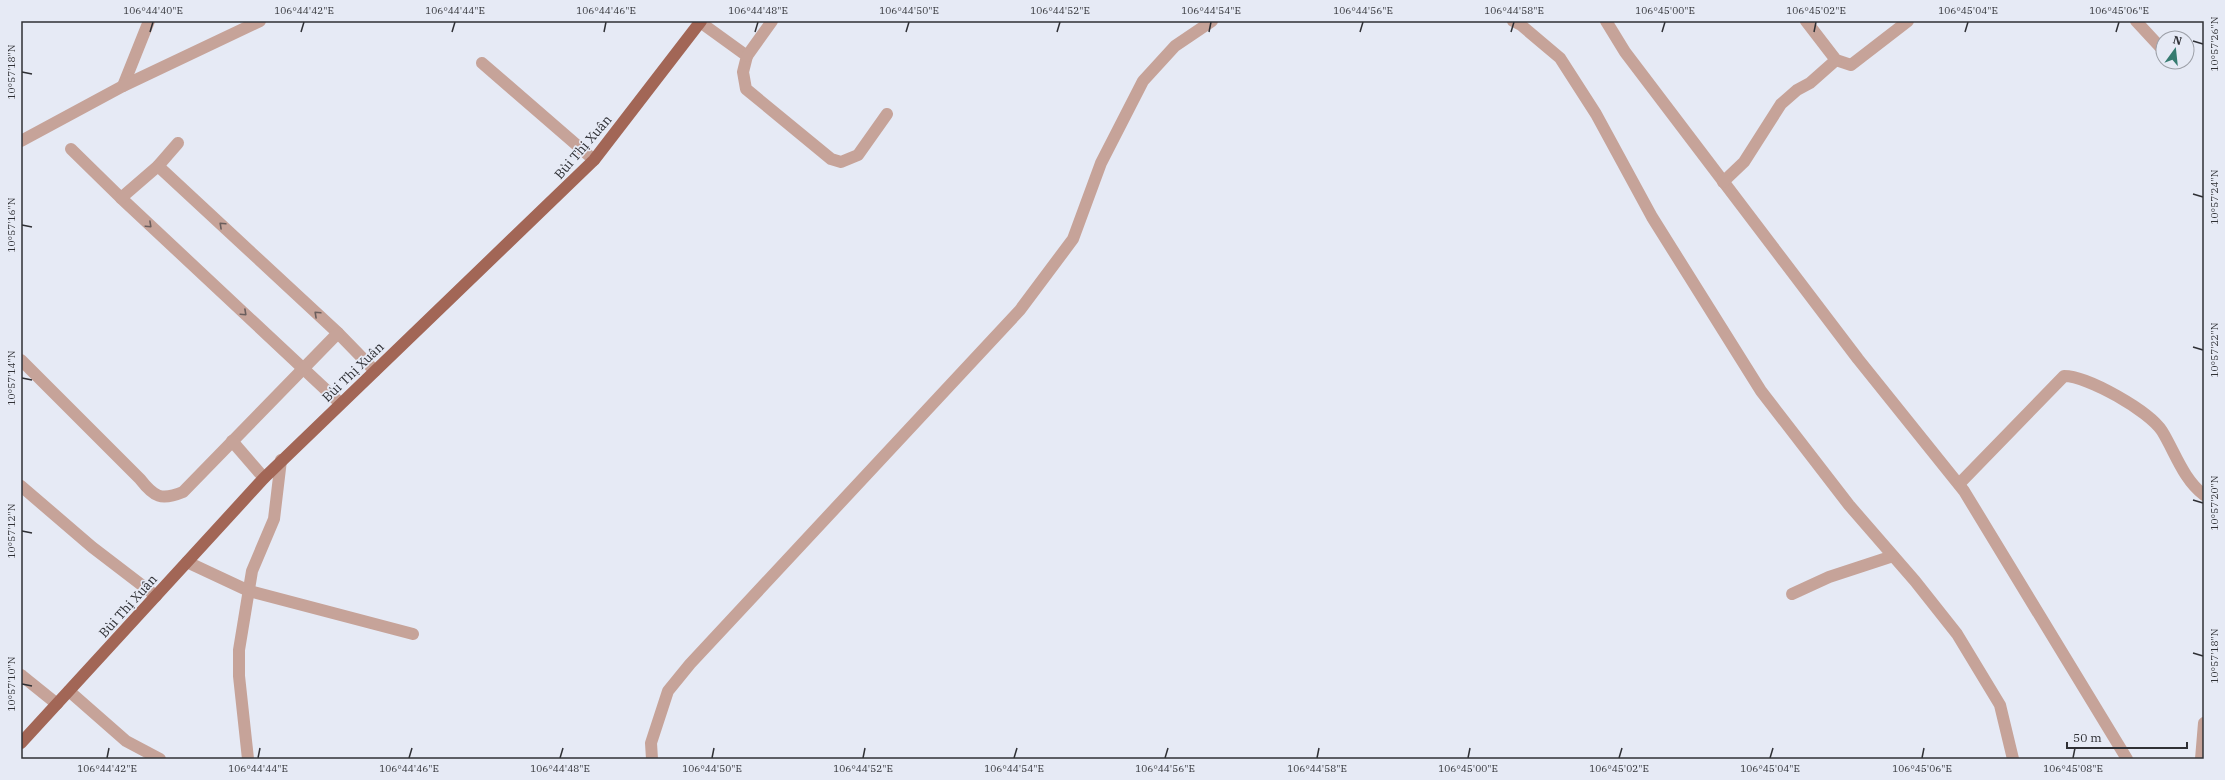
<svg xmlns="http://www.w3.org/2000/svg" width="2225" height="780" font-family="'IBM Plex Serif',serif">
	<style>
		.lines { fill: none; stroke-linecap: round; stroke-linejoin: round }
		.minor { stroke: #c6a399; stroke-width: 12 }
		.major { stroke: #a26656; stroke-width: 12 }
		.oneway { stroke: #6b5e5d }
		.ticks { fill: none; stroke: #2f3035; stroke-width: 1.5 }
		.labels { text-anchor: middle; dominant-baseline: central; stroke-width: 3.5; stroke-linejoin: round; paint-order: stroke }
		.street-label { font-size: 13px; fill: #2f3035; stroke: #e6eaf5 }
		.neatline { fill: none; stroke: #2f3035; stroke-width: 1.5 }
		.ticks-label { font-size: 10px; text-anchor: middle; fill: #2f3035 }
	</style>
	<rect width="100%" height="100%" fill="#e6eaf5"/>
	<g class="lines">
		<!-- minor -->
		<g class="minor">
			<path d="M1513 21 1521 25 1560 58 1596 114 1652 217 1761 391 1849 505 1915 581 1957 634 2000 705 2013 759"/>
			<path d="M1606 21 1625 52 1858 359 1964 491 2127 759"/>
			<path d="M1806 21 1836 60 1851 65 1908 21"/>
			<path d="M2136 21 2161 48"/>
			<path d="M700 22 747 56 743 72 746 89 831 159 841 162 858 155 887 114"/>
			<path d="M747 56 772 21"/>
			<path d="M482 63 594 160"/>
			<path d="M123 86 149 21"/>
			<path d="M21 141 123 86 260 21"/>
			<path d="M71 149 121 198 340 403"/>
			<path d="M158 166 178 143"/>
			<path d="M1723 182 1744 162 1781 104 1797 90 1810 83 1836 60"/>
			<path d="M121 198 158 166 338 333 375 371"/>
			<path d="M21 360 140 479C154 497 161 501 183 492L338 333"/>
			<path d="M232 441 264 478"/>
			<path d="M1959 484 2064 376C2088 376 2149 411 2162 431 2175 452 2183 479 2204 495"/>
			<path d="M21 486 92 547 156 596"/>
			<path d="M187 562 249 591 413 634"/>
			<path d="M1792 594 1829 577 1893 556"/>
			<path d="M21 675 57 704"/>
			<path d="M69 691 126 741 160 759"/>
			<path d="M248 759 239 676V650L252 571 274 519 281 460"/>
			<path d="M652 759 651 743 668 691 690 664 1020 310 1073 239 1101 163 1143 81 1175 46 1212 21"/>
			<path d="M2201 759 2204 723"/>
		</g>
		<!-- major -->
		<path class="major" d="M21 743 264 478 594 160 701 21"/>
	</g>
	<!-- one-way arrows -->
	<defs><path id="oneway-chevron" d="M-2-3.5L2.5 0L-2 3.5" fill="none" stroke-width="1.6" stroke-linecap="round" stroke-linejoin="round"/></defs>
	<g class="oneway">
		<use href="#oneway-chevron" transform="translate(149 225) rotate(43)"/>
		<use href="#oneway-chevron" transform="translate(222 225) rotate(-137)"/>
		<use href="#oneway-chevron" transform="translate(244 313) rotate(43)"/>
		<use href="#oneway-chevron" transform="translate(317 314) rotate(-137)"/>
	</g>
	<!-- ticks -->
	<path class="ticks" d="M150 32 153 22M301 32 304 22M452 32 455 22M604 32 606 22M755 32 758 22M906 32 909 22M1057 32 1060 22M1209 32 1211 22M1360 32 1363 22M1511 32 1514 22M1662 32 1665 22M1814 32 1816 22M1965 32 1968 22M2116 32 2119 22M2193 41 2203 44M22 72 32 74M2193 194 2203 197M22 225 32 227M2193 347 2203 350M22 378 32 380M2193 500 2203 503M22 531 32 533M2193 653 2203 656M22 684 32 686M107 758 109 748M258 758 260 748M409 758 412 748M560 758 563 748M712 758 714 748M863 758 865 748M1014 758 1017 748M1165 758 1168 748M1317 758 1319 748M1468 758 1470 748M1619 758 1622 748M1770 758 1773 748M1922 758 1924 748M2073 758 2075 748"/>
	<g class="labels">
		<!-- street labels -->
		<g class="street-label">
			<text transform="translate(583 147) rotate(-49)">Bùi Thị Xuân</text>
			<text transform="translate(353 372) rotate(-44)">Bùi Thị Xuân</text>
			<text transform="translate(128 606) rotate(-48)">Bùi Thị Xuân</text>
		</g>
	</g>
	<!-- border -->
	<rect width="2225" height="780" fill="none" stroke="#e6eaf5" stroke-width="44"/>
	<!-- north arrow -->
	<g transform="translate(2175 50) rotate(15)"><circle r="19" fill="#e6eaf5" stroke="#9da0a8"/>
	<path d="M0-3L7 15L0 10L-7 15Z" fill="#367b70"/>
	<text y="-6" font-size="11" font-weight="bold" text-anchor="middle" fill="#2f3035">N</text>
	</g>
	<!-- scale -->
	<path d="M2067 742v6h120v-6" fill="none" stroke="#2f3035" stroke-width="2"/>
	<text x="2073" y="742" font-size="12" fill="#2f3035" stroke="#e6eaf5" stroke-width="3" paint-order="stroke">50 m</text>
	<rect x="22" y="22" width="2181" height="736" class="neatline"/>
	<g class="ticks-label">
		<text x="153" y="14">106°44'40"E</text>
		<text x="304" y="14">106°44'42"E</text>
		<text x="455" y="14">106°44'44"E</text>
		<text x="606" y="14">106°44'46"E</text>
		<text x="758" y="14">106°44'48"E</text>
		<text x="909" y="14">106°44'50"E</text>
		<text x="1060" y="14">106°44'52"E</text>
		<text x="1211" y="14">106°44'54"E</text>
		<text x="1363" y="14">106°44'56"E</text>
		<text x="1514" y="14">106°44'58"E</text>
		<text x="1665" y="14">106°45'00"E</text>
		<text x="1816" y="14">106°45'02"E</text>
		<text x="1968" y="14">106°45'04"E</text>
		<text x="2119" y="14">106°45'06"E</text>
		<text transform="translate(2214 44) rotate(-90)" y="4">10°57'26"N</text>
		<text transform="translate(11 72) rotate(-90)" y="4">10°57'18"N</text>
		<text transform="translate(2214 197) rotate(-90)" y="4">10°57'24"N</text>
		<text transform="translate(11 225) rotate(-90)" y="4">10°57'16"N</text>
		<text transform="translate(2214 350) rotate(-90)" y="4">10°57'22"N</text>
		<text transform="translate(11 378) rotate(-90)" y="4">10°57'14"N</text>
		<text transform="translate(2214 503) rotate(-90)" y="4">10°57'20"N</text>
		<text transform="translate(11 531) rotate(-90)" y="4">10°57'12"N</text>
		<text transform="translate(2214 656) rotate(-90)" y="4">10°57'18"N</text>
		<text transform="translate(11 684) rotate(-90)" y="4">10°57'10"N</text>
		<text x="107" y="772">106°44'42"E</text>
		<text x="258" y="772">106°44'44"E</text>
		<text x="409" y="772">106°44'46"E</text>
		<text x="560" y="772">106°44'48"E</text>
		<text x="712" y="772">106°44'50"E</text>
		<text x="863" y="772">106°44'52"E</text>
		<text x="1014" y="772">106°44'54"E</text>
		<text x="1165" y="772">106°44'56"E</text>
		<text x="1317" y="772">106°44'58"E</text>
		<text x="1468" y="772">106°45'00"E</text>
		<text x="1619" y="772">106°45'02"E</text>
		<text x="1770" y="772">106°45'04"E</text>
		<text x="1922" y="772">106°45'06"E</text>
		<text x="2073" y="772">106°45'08"E</text>
	</g>
</svg>
